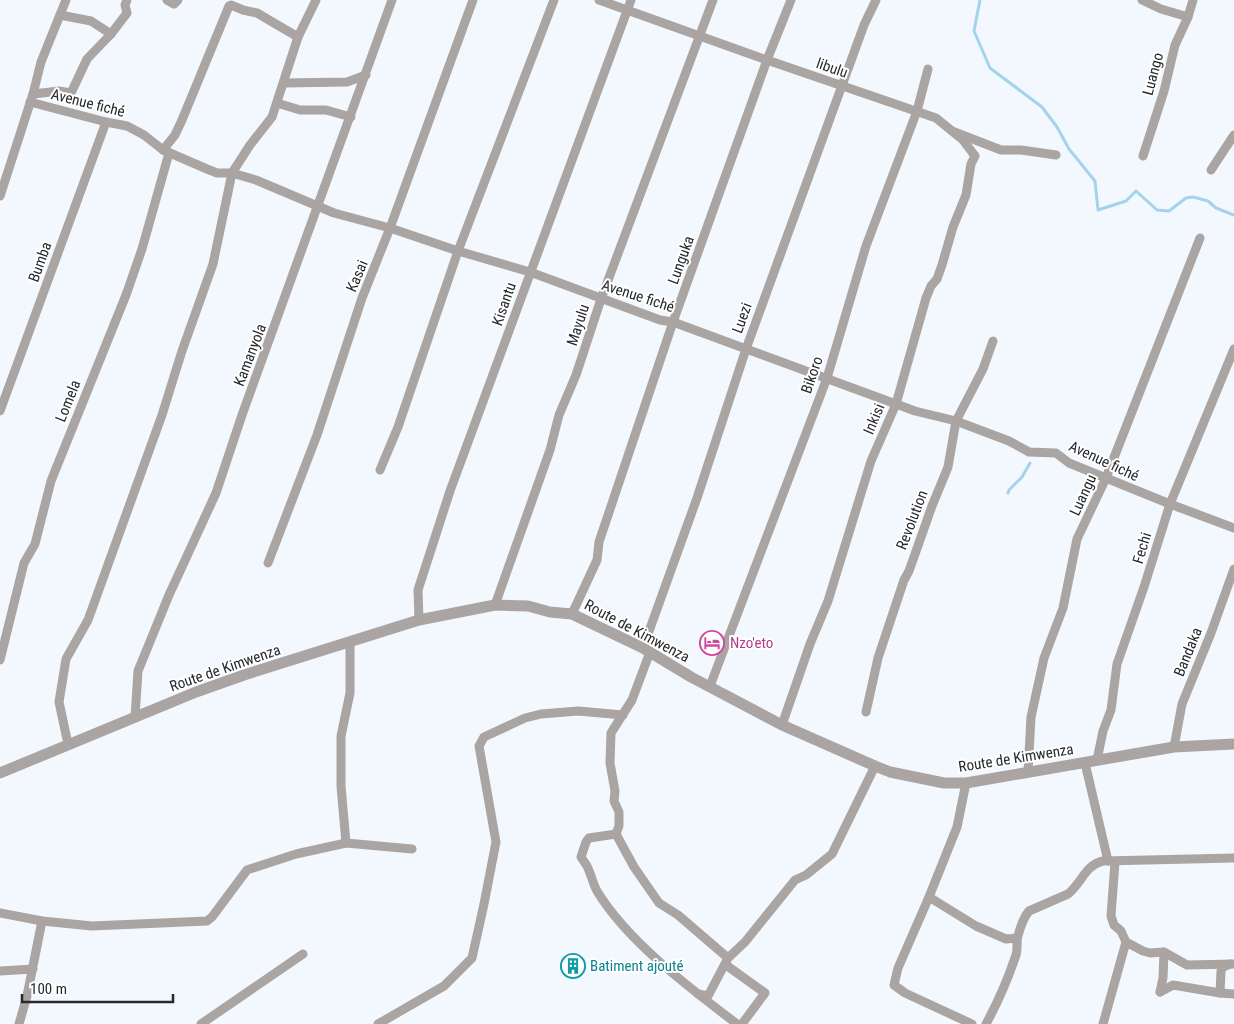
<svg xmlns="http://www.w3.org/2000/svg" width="1234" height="1024" font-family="'Roboto Condensed',sans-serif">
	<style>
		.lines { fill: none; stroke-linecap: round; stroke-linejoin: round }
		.stream { stroke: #a4d3ec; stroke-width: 3 }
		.minor { stroke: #aaa4a3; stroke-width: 9 }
		.tertiary { stroke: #aaa4a3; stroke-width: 11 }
		.labels { text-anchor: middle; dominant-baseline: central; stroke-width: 4; stroke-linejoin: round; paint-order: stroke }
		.street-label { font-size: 15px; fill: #26292d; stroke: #fff }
		.hotel-label { font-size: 15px; fill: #b23c85; stroke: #fff; text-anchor: start }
		.culture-label { font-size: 15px; fill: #0d838f; stroke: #fff; text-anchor: start }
	</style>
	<rect width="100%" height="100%" fill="#f3f8fe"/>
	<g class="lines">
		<!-- stream -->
		<g class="stream">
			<path d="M980 0 974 31 990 68 1042 107 1057 127 1069 149 1095 181 1098 210 1126 201 1136 191 1157 210 1169 211 1186 198 1193 197 1208 201 1216 208 1234 215"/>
			<path d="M1008 493 1009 490 1022 477 1030 463"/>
		</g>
		<!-- minor -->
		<g class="minor">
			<path d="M167 0 174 4 178 0"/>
			<path d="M599 0 767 60 936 118 952 131 1001 150H1021L1056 155"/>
			<path d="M1142 0 1161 9 1188 17"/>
			<path d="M60 15 91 21 111 34"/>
			<path d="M284 83 347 82 366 75"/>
			<path d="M33 94 59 91 71 93 87 59 111 34 127 13 125 5 127 0"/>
			<path d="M30 102 106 122 127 126 144 135 163 150 207 169 217 173H232L256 180 334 213 390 228 458 251 530 272 660 320 673 322 915 411 956 421 1009 441 1029 452 1056 453 1069 463 1170 504 1234 528"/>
			<path d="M277 103 300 110H326L351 117"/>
			<path d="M163 150 175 135 182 120 229 6 231 5 243 10 257 13 298 37"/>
			<path d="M1143 156 1164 91 1175 45 1188 17 1193 0"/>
			<path d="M1211 170 1234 135"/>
			<path d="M0 196 33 94 41 62 66 0"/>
			<path d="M0 411 106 122"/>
			<path d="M380 470 398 427 458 251 554 0"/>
			<path d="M268 563 317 435 362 298 390 228 473 0"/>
			<path d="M495 605 550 450 559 415 576 375 601 299 713 0"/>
			<path d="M572 614 597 560 599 542 673 322 767 60 791 0"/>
			<path d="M419 620 418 590 450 491 631 0"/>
			<path d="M643 648 697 498 746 349 864 25 876 0"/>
			<path d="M650 652 632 700 611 733 610 763 615 791 614 801 619 812V826L616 834 634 867 659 903 678 915 728 958"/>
			<path d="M0 660 24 563 35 544 51 481 126 295 142 249 169 153"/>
			<path d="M710 686 827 378 866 246 917 111 928 69"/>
			<path d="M866 712 878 658 904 580 909 571 932 506 948 467 956 421 983 369 993 341"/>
			<path d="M135 717 138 671 169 595 216 493 242 415 392 0"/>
			<path d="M782 725 810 644 828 601 871 461 896 404 926 298 931 286 937 279 942 265 953 227 966 195 971 164 975 156 963 140 952 131"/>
			<path d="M68 744 59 702 66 659 88 620 162 415 182 351 213 264 232 173 250 145 272 117 298 37 316 0"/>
			<path d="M1174 747 1182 704 1211 633 1234 569"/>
			<path d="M1097 760 1103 731 1111 710 1117 664 1144 587 1170 504 1234 349"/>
			<path d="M1085 763 1108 861"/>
			<path d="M1028 772 1031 717 1044 658 1063 608 1077 539 1106 478 1200 238"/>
			<path d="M966 783 957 827 929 897 898 968 894 985 905 993 972 1024"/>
			<path d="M616 834 589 838 586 842 581 857C583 860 585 863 587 866 591 874 593 884 597 891 627 941 691 989 737 1024"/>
			<path d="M346 843 341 786V736L350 693V642"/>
			<path d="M1115 862 1111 916 1114 925 1121 931 1126 942 1143 951 1150 953 1164 952 1187 965 1234 964"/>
			<path d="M929 897 976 926 1006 939 1017 938"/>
			<path d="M0 913 42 921 92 926 207 921 212 917 247 870 296 854 346 843 412 849"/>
			<path d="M726 965 765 993 742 1024"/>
			<path d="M0 971 33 969"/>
			<path d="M1160 992 1173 985 1220 993 1234 994"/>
			<path d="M1160 992 1163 978 1164 952"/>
			<path d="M1220 993 1221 971 1223 967 1230 964"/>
			<path d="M698 994 708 996 728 958 745 942 795 880 806 875 832 854 875 766"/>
			<path d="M19 1024 27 996 42 921"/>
			<path d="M201 1024 303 954"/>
			<path d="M378 1024 444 986 472 958 484 904 496 842 479 746 484 737 525 718 541 714 578 711 623 715"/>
			<path d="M986 1024C998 1002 1008 979 1016 955 1018 949 1016 942 1018 936 1020 928 1024 917 1029 911L1068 894C1081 884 1085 865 1103 861L1234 858"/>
			<path d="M1103 1024 1126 942"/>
		</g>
		<!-- tertiary -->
		<path class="tertiary" d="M0 773 196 692 244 675 419 620 495 605 528 606 550 612 572 614 643 648 691 677 782 725 875 766 890 772 944 783H966L1174 747 1234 744"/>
	</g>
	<!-- icons -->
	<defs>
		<symbol id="hotel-ring" viewBox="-11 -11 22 22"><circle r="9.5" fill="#fff" stroke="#d1479c" stroke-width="1.5"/><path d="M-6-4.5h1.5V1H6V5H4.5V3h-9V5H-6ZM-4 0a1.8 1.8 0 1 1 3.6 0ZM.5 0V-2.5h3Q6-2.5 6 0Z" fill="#d1479c"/></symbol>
		<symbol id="building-ring" viewBox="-11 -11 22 22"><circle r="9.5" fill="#fff" stroke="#0f9aa8" stroke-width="1.5"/><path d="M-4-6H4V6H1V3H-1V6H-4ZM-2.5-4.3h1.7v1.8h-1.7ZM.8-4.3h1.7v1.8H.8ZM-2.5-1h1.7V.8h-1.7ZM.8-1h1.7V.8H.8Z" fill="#0f9aa8"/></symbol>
	</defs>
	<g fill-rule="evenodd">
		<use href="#hotel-ring" x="698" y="629" width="28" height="28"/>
		<use href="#building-ring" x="559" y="952" width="28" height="28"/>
	</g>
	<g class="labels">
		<!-- street labels -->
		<g class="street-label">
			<text transform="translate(832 68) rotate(19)">libulu</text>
			<text transform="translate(1153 74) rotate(-75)">Luango</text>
			<text transform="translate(88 103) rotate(14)">Avenue fiché</text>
			<text transform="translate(681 260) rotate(-70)">Lunguka</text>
			<text transform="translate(40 262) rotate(-70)">Bumba</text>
			<text transform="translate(357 276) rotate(-67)">Kasai</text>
			<text transform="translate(638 296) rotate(18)">Avenue fiché</text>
			<text transform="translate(504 304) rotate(-71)">Kisantu</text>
			<text transform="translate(742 318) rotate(-70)">Luezi</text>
			<text transform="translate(578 325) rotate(-72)">Mayulu</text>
			<text transform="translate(250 355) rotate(-69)">Kamanyola</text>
			<text transform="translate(812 375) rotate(-71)">Bikoro</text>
			<text transform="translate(68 401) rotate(-68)">Lomela</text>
			<text transform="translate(874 419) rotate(-67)">Inkisi</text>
			<text transform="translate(1104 461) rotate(25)">Avenue fiché</text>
			<text transform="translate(1083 495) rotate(-65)">Luangu</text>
			<text transform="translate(912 520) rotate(-69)">Revolution</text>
			<text transform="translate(1142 548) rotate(-73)">Fechi</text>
			<text transform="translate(637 631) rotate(28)">Route de Kimwenza</text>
			<text transform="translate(1188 652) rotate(-68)">Bandaka</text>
			<text transform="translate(225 668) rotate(-19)">Route de Kimwenza</text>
			<text transform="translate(1016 758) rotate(-9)">Route de Kimwenza</text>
		</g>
		<!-- hotel labels -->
		<g class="hotel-label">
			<text x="730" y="643">Nzo'eto</text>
		</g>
		<!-- culture labels -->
		<g class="culture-label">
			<text x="590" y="966">Batiment ajouté</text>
		</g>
	</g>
	<!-- scale -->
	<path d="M22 994v8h151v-8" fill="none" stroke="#26292d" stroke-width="2.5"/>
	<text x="30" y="994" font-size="15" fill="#26292d" stroke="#ffffff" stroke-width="4" paint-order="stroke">100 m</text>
</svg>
